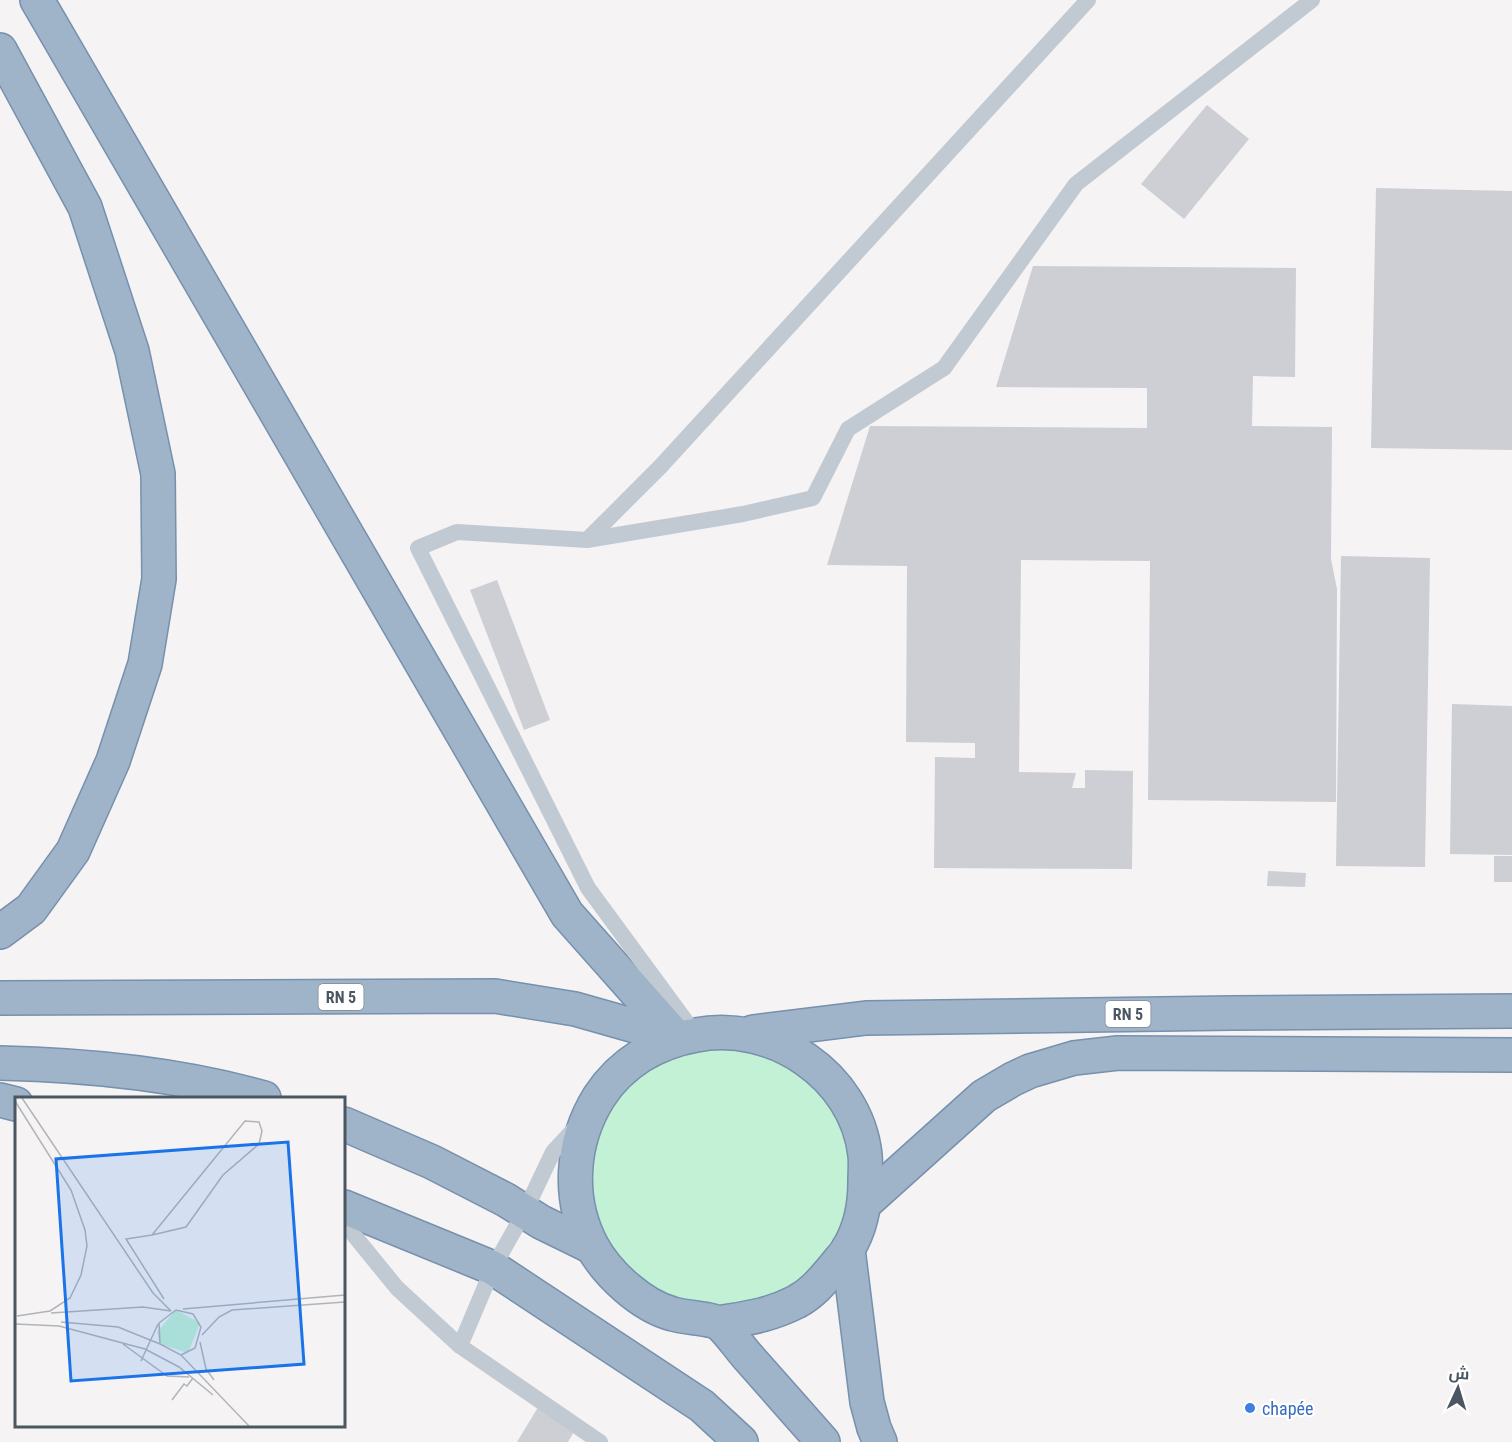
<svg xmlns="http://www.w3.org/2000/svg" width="1512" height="1442" font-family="'Roboto Condensed',Cairo,sans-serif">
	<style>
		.green { fill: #c3f1d5 }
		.building { fill: #cdcfd5 }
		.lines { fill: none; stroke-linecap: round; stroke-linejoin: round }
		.trunk-casing { stroke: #7690ad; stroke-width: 36 }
		.service { stroke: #c1cad2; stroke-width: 16 }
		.trunk { stroke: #9fb4c9; stroke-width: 33 }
		.shop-dot { fill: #3f7fe0; stroke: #fff; stroke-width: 2 }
		.labels { text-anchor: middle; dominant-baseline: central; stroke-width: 4.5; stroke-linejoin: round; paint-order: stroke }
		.shield { fill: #fff; stroke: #808990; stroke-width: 1.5 }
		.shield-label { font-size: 16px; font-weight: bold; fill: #4a5661 }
		.shop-label { font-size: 18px; fill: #366cbe; stroke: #fff; text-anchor: start }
		.inset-road { fill: none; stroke: #b1b4b9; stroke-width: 1.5 }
		.view { fill: #1a73e8; fill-opacity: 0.15; stroke: #1a73e8; stroke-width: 3 }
		.inset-edge { fill: none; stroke: #4a5661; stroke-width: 3 }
	</style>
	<rect width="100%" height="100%" fill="#f5f3f3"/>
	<!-- green -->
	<path class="green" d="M710 1031 837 1088 865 1203 798 1301 670 1314 581 1221 606 1087Z"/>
	<!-- building -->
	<g class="building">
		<path d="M1207 105 1249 139 1184 219 1141 184Z"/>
		<path d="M1376 188 1512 191V450L1371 448Z"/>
		<path d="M1033 266 1296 268 1295 377 1253 376 1252 426 1332 427 1331 559 1337 589 1336 802 1148 800 1150 561 1021 560 1019 772 1076 773 1072 788H1085V770L1133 771 1132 869 934 868 935 757 975 758V743L906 742 907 566 827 565 870 426 1147 428V388L996 387Z"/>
		<path d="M1341 556 1430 558 1425 867 1336 866Z"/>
		<path d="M497 580 550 720 524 730 470 590Z"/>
		<path d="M1452 704 1512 706V855L1450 854Z"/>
		<rect x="1494" y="856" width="18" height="26"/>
		<path d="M1268 871 1306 873 1305 887 1267 886Z"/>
		<path d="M543 1399 580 1421 568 1442H517Z"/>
	</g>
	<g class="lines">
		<defs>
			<g id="trunk">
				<path d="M37 0 567 914 677 1038"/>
				<path d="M0 50 85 207 132 351 158 474 159 579 145 664 113 761 73 851 31 909 0 932"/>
				<path d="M0 998 495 996 575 1009 677 1038"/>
				<path d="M753 1032 866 1018 1233 1013 1512 1011"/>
				<path d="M0 1063C88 1065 179 1074 264 1098"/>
				<path d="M0 1100 16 1104"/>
				<path d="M344 1124 432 1162 506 1200 541 1222 592 1247"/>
				<path d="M865 1203 984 1096 1013 1079 1030 1071 1074 1058 1118 1053 1512 1055"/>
				<path d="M344 1207 493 1268 702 1406 741 1442"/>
				<path d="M848 1249 867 1402 874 1428 880 1442"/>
				<path d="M718 1323C748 1318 768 1316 796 1302 813 1293 823 1280 835 1266 839 1260 845 1255 848 1249 861 1228 865 1205 865 1182 865 1173 866 1163 865 1155 856 1075 772 1020 696 1035 656 1042 621 1063 599 1097 571 1142 567 1199 592 1246 607 1274 642 1306 673 1314 685 1318 711 1318 720 1324 730 1333 739 1347 748 1357 773 1385 798 1414 823 1442"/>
			</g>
		</defs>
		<!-- trunk casing -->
		<use href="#trunk" class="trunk-casing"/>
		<!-- service -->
		<g class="service">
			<path d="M587 540 660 467 1088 0"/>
			<path d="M696 1035 588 888 418 548 457 532 587 540 743 514 813 498 848 429 944 368 1076 184 1312 0"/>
			<path d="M344 1223 397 1288 460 1346 600 1442"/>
			<path d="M460 1346 493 1268 525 1211 553 1152 579 1124"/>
		</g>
		<!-- trunk -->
		<use href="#trunk" class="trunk"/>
	</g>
	<!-- markers -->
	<circle class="shop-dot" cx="1250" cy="1408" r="6"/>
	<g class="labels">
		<!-- shield labels -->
		<g class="shield">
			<rect x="318.5" y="984" width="45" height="26" rx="4.5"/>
			<rect x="1105.5" y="1001" width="45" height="26" rx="4.5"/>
		</g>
		<g class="shield-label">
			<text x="341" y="997">RN 5</text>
			<text x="1128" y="1014">RN 5</text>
		</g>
		<!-- shop labels -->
		<g class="shop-label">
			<text x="1262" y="1408">chapée</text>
		</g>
	</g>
	<!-- overview -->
	<g transform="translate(15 1097)">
		<rect width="330" height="330" fill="#f5f3f3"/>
		<path d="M161 213 185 226 173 256 145 247 142 235Z" fill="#c3f1d5"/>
		<path class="inset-road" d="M7 1 138 196 156 214M0 4 56 93 70 133 72 149 66 178 55 201 35 214 2 219M137 138 230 24 244 25 247 34 244 47 208 78 171 130 137 138 111 142 149 202M168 212 330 198M36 216 128 210 156 214M46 225 103 230 145 247M0 227 44 229 130 252 164 270 198 298M187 238 204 220 217 213 330 205M185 245 191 272 199 283M108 247 152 279 174 280M166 258 180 251 186 230 178 217 161 213 144 226 145 247 166 258 234 329M126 264 143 227M157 303 169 287 172 289 178 281"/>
		<path class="view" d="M273 45 289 267 56 284 41 62Z"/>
		<rect width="330" height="330" class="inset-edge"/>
	</g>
	<!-- north arrow -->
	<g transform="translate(1458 1388) rotate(4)" stroke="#ffffff" stroke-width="4.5" paint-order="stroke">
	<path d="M0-4.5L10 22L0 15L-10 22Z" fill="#4a5661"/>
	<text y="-9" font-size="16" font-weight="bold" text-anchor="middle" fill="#4a5661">ش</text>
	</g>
</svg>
